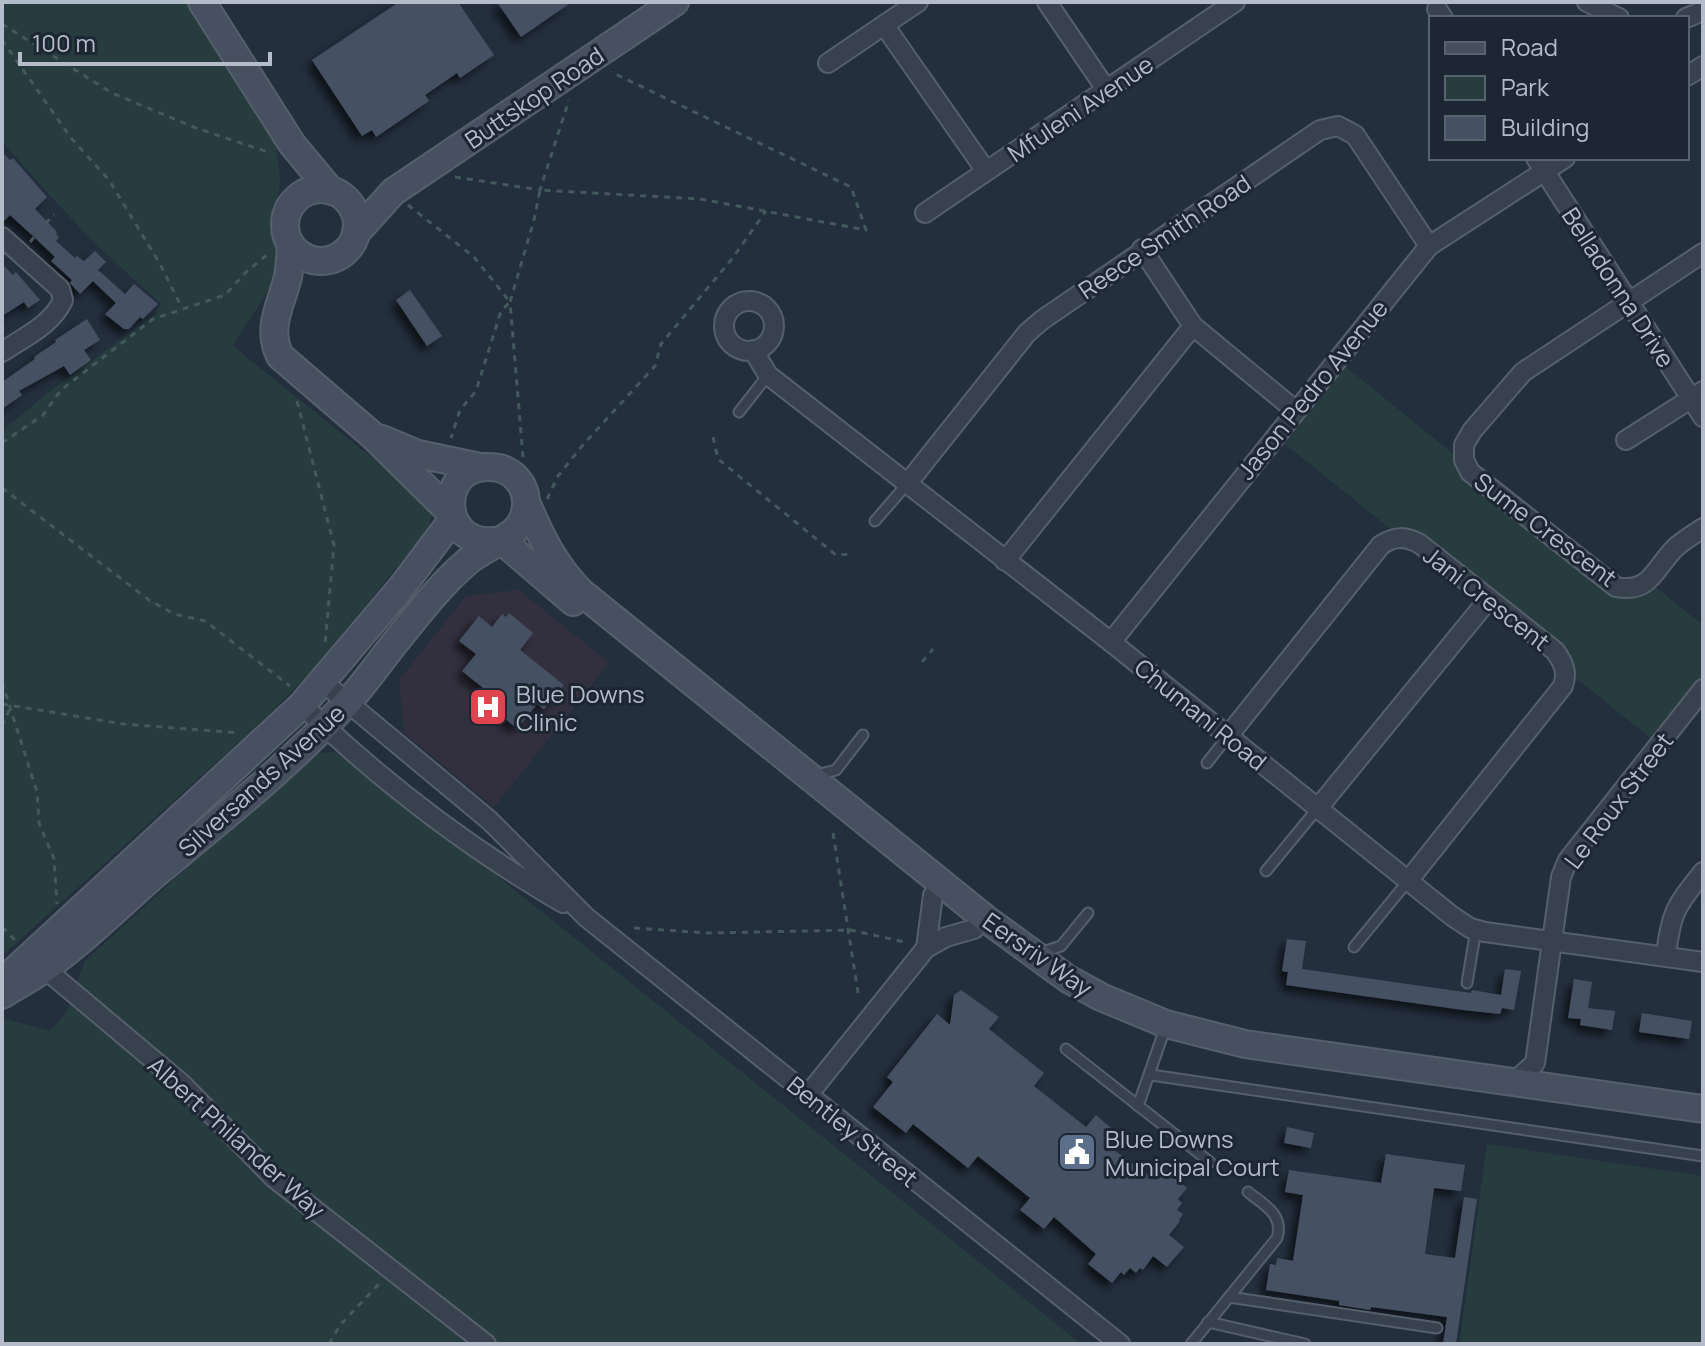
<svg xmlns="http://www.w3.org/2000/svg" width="1705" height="1346" font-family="Manrope,sans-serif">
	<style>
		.medical { fill: #32303f }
		.green { fill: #263c3f }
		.building { fill: #455162; filter: url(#shadow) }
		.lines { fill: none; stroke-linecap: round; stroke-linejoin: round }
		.lane-casing { stroke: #565f6c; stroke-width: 13 }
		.street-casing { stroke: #565f6c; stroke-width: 22 }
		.secondary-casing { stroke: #565f6c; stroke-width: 30 }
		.path { stroke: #44595c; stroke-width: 3; stroke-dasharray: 6 6; stroke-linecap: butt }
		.lane { stroke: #38414e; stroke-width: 9 }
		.street { stroke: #38414e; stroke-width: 18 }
		.secondary { stroke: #465061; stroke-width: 26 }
		.labels { text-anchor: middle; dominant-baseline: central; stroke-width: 6; stroke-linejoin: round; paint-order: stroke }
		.street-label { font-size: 24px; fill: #b4bcc9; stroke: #1d2633 }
		.poi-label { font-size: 24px; fill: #b4bcc9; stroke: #1d2633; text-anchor: start }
	</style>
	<defs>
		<filter id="shadow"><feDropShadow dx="-6" dy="6" stdDeviation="4" flood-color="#0009"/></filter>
	</defs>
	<rect width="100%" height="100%" fill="#242f3e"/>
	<!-- medical -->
	<path class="medical" d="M519 590 609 663 494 807 404 733 399 680 466 596Z"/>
	<!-- green -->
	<g class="green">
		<path d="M2 2H190L276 141 280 181 274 224 277 265 270 287 233 346 402 482 421 498 432 513 428 532 414 546 312 671 262 721 2 956V431L50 391 156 314 161 303C102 254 52 199 2 141Z"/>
		<path d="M1346 367 1457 457 1616 595C1632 599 1640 594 1653 585L1703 625V680L1654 741 1285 444Z"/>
		<path d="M335 752 350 758 1080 1343 1090 1344H2V1018L50 1031 66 1013 85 961 306 759 319 753Z"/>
		<path d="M1487 1144 1703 1176V1344H1459Z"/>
	</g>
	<!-- building -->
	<g class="building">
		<path d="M399 2H458L494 55 460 78 457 73 425 95 429 101 376 137 372 130 362 136 312 60Z"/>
		<path d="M497 2H572L521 37Z"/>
		<path d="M2 152 10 160 13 158 47 197 35 209 57 232 56 234 59 237 56 241 75 258 77 256 84 261 95 251 106 262 98 270 125 294 134 284 158 304 143 319 140 317 129 329H124L105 314 116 303 93 281 80 294 70 283 72 280 51 261 55 257 34 237 10 215 2 223Z"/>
		<path d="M2 264 13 275 16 272 40 300 28 308 24 302 2 316Z"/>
		<path d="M410 290 442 336 427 346 396 300Z"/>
		<path d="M87 319 100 340 84 350 91 360 70 375 64 366 19 391 22 395 2 409V382L35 359 34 357 56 342 55 340Z"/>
		<path d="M509 613 533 633 520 650 564 685 544 709 537 704 519 727 517 725 515 727 491 707 497 699 462 671 476 654 459 641 479 616 492 627 502 614 506 617Z"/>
		<path d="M1287 939 1306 941 1302 969 1471 993 1472 990 1501 995 1505 969 1521 971 1514 1010 1502 1008 1500 1014 1463 1010 1286 985 1288 972 1282 971Z"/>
		<path d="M1574 979 1592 982 1588 1008 1615 1011 1612 1030 1580 1025 1581 1019 1568 1018Z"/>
		<path d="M961 990 999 1017 989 1029 1044 1073 1034 1086 1086 1127 1096 1115 1119 1135 1110 1147 1155 1180 1164 1169 1187 1188 1178 1199 1182 1203 1177 1210 1183 1214 1179 1220 1180 1221 1169 1235 1184 1247 1167 1267 1153 1256 1143 1270 1140 1268 1136 1273 1130 1268 1124 1275 1121 1272 1112 1283 1088 1264 1096 1254 1054 1217 1044 1229 1020 1210 1030 1198 978 1156 968 1168 913 1124 906 1133 873 1107 893 1082 887 1077 937 1014 950 1025 954 995Z"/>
		<path d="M1642 1013 1692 1021 1689 1039 1639 1032Z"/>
		<path d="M1287 1127 1314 1133 1311 1148 1284 1143Z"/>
		<path d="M1386 1154 1465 1165 1461 1191 1434 1188 1425 1254 1455 1258 1464 1197 1477 1199 1456 1344H1443L1447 1317 1371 1307 1370 1310 1339 1305V1301L1266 1290 1270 1264 1276 1265 1277 1258 1293 1261 1303 1195 1285 1192 1289 1170 1381 1183Z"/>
	</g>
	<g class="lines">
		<defs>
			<g id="lane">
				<path d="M739 412 768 375"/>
				<path d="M875 521 907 484"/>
				<path d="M1207 763 1228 736"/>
				<path d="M816 775 836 770 863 735"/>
				<path d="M1266 871 1318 808"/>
				<path d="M1354 947 1408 881"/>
				<path d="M1040 953 1061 946 1088 913"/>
				<path d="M1467 983 1476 929"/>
				<path d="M1066 1049 1210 1162"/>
				<path d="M1151 1075 1703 1156"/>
				<path d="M1138 1106 1162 1037"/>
				<path d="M1229 1297 1437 1328"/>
				<path d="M1208 1322 1305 1344"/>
				<path d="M1191 1344 1277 1238C1284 1214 1264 1205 1248 1192"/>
			</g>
			<g id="street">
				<path d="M1047 2 1106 89"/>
				<path d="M1587 2 1619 18"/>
				<path d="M1437 9 1443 18"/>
				<path d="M1686 18 1703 11"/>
				<path d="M884 25 986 171"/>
				<path d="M828 63 918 2"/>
				<path d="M1687 76 1703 66"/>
				<path d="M1536 158 1703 417"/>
				<path d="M925 213 1235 2"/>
				<path d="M2 237 60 289 63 300C52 325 24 337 2 352"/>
				<path d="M1142 249 1193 326 1296 411"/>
				<path d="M1703 253 1523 372 1472 431 1464 445V460L1470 472 1616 587C1651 594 1655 567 1676 547 1684 540 1694 534 1703 528"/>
				<circle cx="749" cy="326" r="25"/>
				<path d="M753 350 768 375 1111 642 1452 916 1470 928 1485 932 1703 962"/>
				<path d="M1626 440 1703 391"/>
				<path d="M907 484 1027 333 1042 320 1320 130 1338 126 1355 135 1429 246"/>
				<path d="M1005 561 1193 326"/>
				<path d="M1111 642 1429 246 1565 158"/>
				<path d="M323 682 489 820 586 917 1120 1344"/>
				<path d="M302 705C380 780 470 849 563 903"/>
				<path d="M1228 736 1381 545C1395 536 1405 536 1420 544L1555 651C1563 662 1568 672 1563 686L1408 881"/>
				<path d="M1318 808 1488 600"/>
				<path d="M926 948 933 895"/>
				<path d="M1666 955C1671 912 1676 906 1703 872"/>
				<path d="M38 963 182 1084 274 1178 486 1344"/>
				<path d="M1515 1081 1535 1063 1561 877 1568 860 1703 689"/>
				<path d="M808 1095 926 948 946 937 974 929"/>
			</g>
			<g id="secondary">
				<path d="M202 2 292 144 331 191"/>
				<circle cx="321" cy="225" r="36"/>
				<path d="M356 233 393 192 675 2"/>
				<path d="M291 245C290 256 290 267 288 277 281 305 266 328 280 356L372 435 452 514"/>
				<path d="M382 439 418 454 480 467"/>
				<path d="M526 502C541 537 555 567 582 593L986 919 1068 979 1101 997 1166 1024 1245 1044 1703 1109"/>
				<path d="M501 540 573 602"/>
				<path d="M2 982 302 705 401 588 453 519"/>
				<path d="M2 995C16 986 30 979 44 969 82 943 123 902 159 871 223 818 288 766 345 705 364 685 380 661 398 639 419 613 441 584 467 562 482 549 511 539 520 524 529 510 528 491 517 479 510 471 500 467 490 467 437 464 438 547 495 541"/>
			</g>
		</defs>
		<!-- lane casing -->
		<use href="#lane" class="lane-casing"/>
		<!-- street casing -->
		<use href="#street" class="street-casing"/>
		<!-- secondary casing -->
		<use href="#secondary" class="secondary-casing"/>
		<!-- path -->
		<g class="path">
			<path d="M2 24 112 93 196 128 271 153"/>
			<path d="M2 40 71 138 109 180 160 264 182 308"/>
			<path d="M455 177 540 190 569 100"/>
			<path d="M408 205 474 257 510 302 501 311 476 391 460 410 451 438"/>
			<path d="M30 242 54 214"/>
			<path d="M297 401 334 545 325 644"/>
			<path d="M713 437 718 459 836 555 853 554"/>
			<path d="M2 443 43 415 61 390 153 319 225 295 246 272 268 254"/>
			<path d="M523 457 510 302 534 220 540 190 700 199 866 230 851 187 611 72"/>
			<path d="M2 488 149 600 174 614 205 621 290 686"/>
			<path d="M547 499 558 476 582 446 655 366 661 344 731 260 766 211"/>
			<path d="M922 662 933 649"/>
			<path d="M2 682 37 792 39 823 54 859 57 904"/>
			<path d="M2 704 123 724 240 733"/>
			<path d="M2 726 10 708"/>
			<path d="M833 833 859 999"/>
			<path d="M2 927 16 941"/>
			<path d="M634 928 707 933 850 930 905 942"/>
			<path d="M329 1344 341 1324 380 1283"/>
		</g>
		<!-- lane -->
		<use href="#lane" class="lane"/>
		<!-- street -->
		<use href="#street" class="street"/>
		<!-- secondary -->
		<use href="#secondary" class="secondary"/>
	</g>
	<!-- icons -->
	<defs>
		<symbol id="hospital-square" viewBox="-11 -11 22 22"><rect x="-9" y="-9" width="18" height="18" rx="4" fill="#e0444e" stroke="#1d2633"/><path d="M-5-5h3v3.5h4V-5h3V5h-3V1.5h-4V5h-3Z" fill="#fff"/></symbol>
		<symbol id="civic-square" viewBox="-11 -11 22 22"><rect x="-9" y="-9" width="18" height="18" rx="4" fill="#5c6f8a" stroke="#1d2633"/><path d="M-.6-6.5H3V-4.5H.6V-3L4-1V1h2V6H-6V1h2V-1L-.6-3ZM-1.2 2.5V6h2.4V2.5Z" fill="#fff"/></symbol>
	</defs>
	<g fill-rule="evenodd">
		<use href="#hospital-square" x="466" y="685" width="44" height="44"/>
		<use href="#civic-square" x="1055" y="1130" width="44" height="44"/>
	</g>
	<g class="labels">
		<!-- street labels -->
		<g class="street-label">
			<text transform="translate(534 97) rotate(-34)">Buttskop Road</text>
			<text transform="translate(1080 108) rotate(-34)">Mfuleni Avenue</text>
			<text transform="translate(1164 236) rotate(-34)">Reece Smith Road</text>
			<text transform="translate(1619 287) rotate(57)">Belladonna Drive</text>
			<text transform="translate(1312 389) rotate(-51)">Jason Pedro Avenue</text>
			<text transform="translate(1546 529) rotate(37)">Sume Crescent</text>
			<text transform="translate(1487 598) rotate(38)">Jani Crescent</text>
			<text transform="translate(1201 714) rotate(39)">Chumani Road</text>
			<text transform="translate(261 780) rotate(-42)">Silversands Avenue</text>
			<text transform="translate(1618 800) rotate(-53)">Le Roux Street</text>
			<text transform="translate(1038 954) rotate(35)">Eersriv Way</text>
			<text transform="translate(853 1131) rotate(39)">Bentley Street</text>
			<text transform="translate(237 1137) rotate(42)">Albert Philander Way</text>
		</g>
		<!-- poi labels -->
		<g class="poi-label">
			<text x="516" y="693">Blue Downs<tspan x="516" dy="28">Clinic</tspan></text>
			<text x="1105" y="1138">Blue Downs<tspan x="1105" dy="28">Municipal Court</tspan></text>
		</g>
	</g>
	<!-- border -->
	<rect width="1705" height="1346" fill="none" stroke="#b4bcc9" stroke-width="8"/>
	<!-- legend -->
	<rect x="1429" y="16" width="260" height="144" fill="#1d2633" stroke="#59626f" stroke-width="2"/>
	<rect x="1445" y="42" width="40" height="12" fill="#465061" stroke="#59626f" stroke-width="2"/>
	<text x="1501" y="56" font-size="24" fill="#b4bcc9">Road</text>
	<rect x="1445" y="76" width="40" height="24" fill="#263c3f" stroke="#59626f" stroke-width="2"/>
	<text x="1501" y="96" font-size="24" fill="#b4bcc9">Park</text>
	<rect x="1445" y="116" width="40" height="24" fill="#455162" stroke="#59626f" stroke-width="2"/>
	<text x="1501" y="136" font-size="24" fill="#b4bcc9">Building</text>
	<!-- scale -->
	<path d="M20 52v12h250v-12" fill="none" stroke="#b4bcc9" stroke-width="4"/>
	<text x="32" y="52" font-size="24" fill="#b4bcc9" stroke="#1d2633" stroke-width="6" paint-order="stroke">100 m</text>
</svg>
